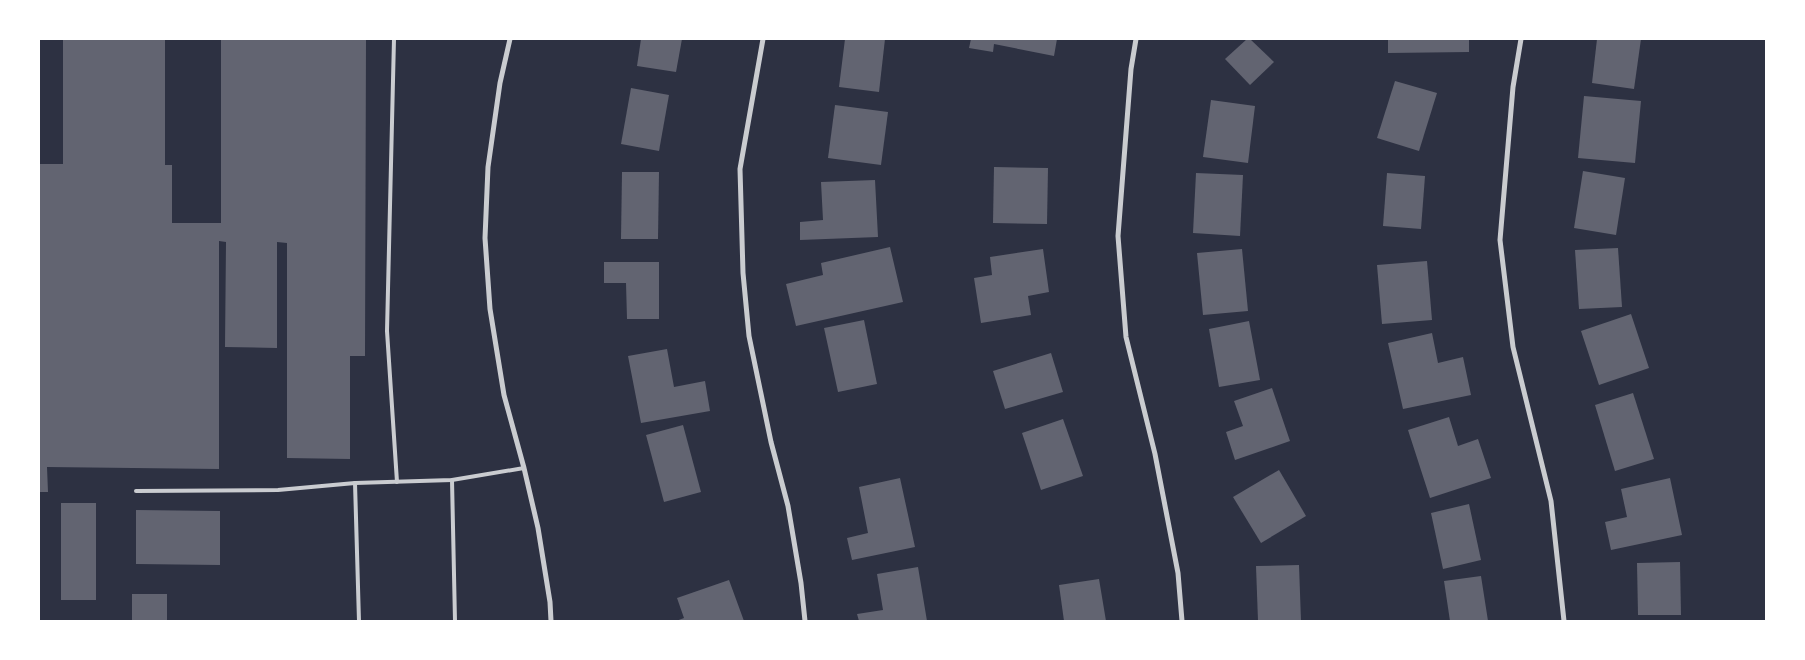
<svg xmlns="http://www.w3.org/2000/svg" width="1805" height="660" font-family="Raleway,sans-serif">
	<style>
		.building { fill: #626471 }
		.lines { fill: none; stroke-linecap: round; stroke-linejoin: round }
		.service { stroke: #caccd0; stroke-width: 4 }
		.minor { stroke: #caccd0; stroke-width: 5 }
	</style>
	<rect width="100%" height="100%" fill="#2d3142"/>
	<!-- building -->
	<g class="building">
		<path d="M63 39H165V165H172V223H221V39H366L365 356H350V459L287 458V243L277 242V348L225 347 226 242 219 241V469L47 467 48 492H39V164H63Z"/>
		<path d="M641 39H682L676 72 637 66Z"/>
		<path d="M845 39H885L879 92 839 87Z"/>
		<path d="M971 39H1057L1054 56 994 44 993 52 969 48Z"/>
		<path d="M1247 39H1250L1274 62 1250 85 1225 59Z"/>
		<path d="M1388 39H1469V52L1388 53Z"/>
		<path d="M1597 39H1641L1634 89 1592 83Z"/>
		<path d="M1395 81 1437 93 1419 151 1377 138Z"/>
		<path d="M631 88 669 95 659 151 621 144Z"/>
		<path d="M1584 96 1641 101 1635 163 1578 158Z"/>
		<path d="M1211 100 1255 106 1248 163 1203 157Z"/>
		<path d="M835 105 888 112 881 165 828 158Z"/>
		<path d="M994 167 1048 168 1047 224 993 223Z"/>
		<path d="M1583 171 1625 178 1616 235 1574 228Z"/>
		<path d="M622 172H659L658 239H621Z"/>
		<path d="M1196 173 1243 175 1240 236 1193 233Z"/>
		<path d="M1387 173 1425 176 1421 229 1383 226Z"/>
		<path d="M875 180 878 237 800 240V222L823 220 821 182Z"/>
		<path d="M890 247 903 302 796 326 786 284 823 275 821 263Z"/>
		<path d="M1618 248 1622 307 1579 309 1575 250Z"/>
		<path d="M1043 249 1049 292 1028 296 1031 315 981 323 974 278 992 275 990 257Z"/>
		<path d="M1242 249 1248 311 1203 315 1197 253Z"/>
		<path d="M1427 261 1432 320 1382 324 1377 265Z"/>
		<path d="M604 262H659V319H627L626 283H604Z"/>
		<path d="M1631 314 1649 368 1599 385 1581 331Z"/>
		<path d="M864 320 877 384 838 392 824 328Z"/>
		<path d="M1249 321 1260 380 1219 387 1209 329Z"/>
		<path d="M1432 333 1438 363 1463 357 1471 395 1403 409 1388 343Z"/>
		<path d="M667 349 674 387 705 381 710 411 641 423 628 356Z"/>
		<path d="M1051 353 1063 392 1005 409 993 371Z"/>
		<path d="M1272 388 1290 441 1235 460 1226 432 1243 426 1234 401Z"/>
		<path d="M1633 393 1654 459 1615 471 1595 405Z"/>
		<path d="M1449 417 1458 446 1478 439 1491 478 1430 498 1408 430Z"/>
		<path d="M1063 419 1083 476 1041 490 1022 433Z"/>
		<path d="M683 425 701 492 664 502 646 435Z"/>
		<path d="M1279 470 1306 516 1261 543 1233 497Z"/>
		<path d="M900 478 915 547 852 560 847 538 868 533 859 487Z"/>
		<path d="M1670 478 1682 535 1611 550 1605 522 1627 517 1621 489Z"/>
		<rect x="61" y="503" width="35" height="97"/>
		<path d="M1469 504 1481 560 1443 569 1431 513Z"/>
		<path d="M136 510 220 511V565L136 564Z"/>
		<path d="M1680 562 1681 615H1638L1637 563Z"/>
		<path d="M1299 565 1301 621H1258L1256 566Z"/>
		<path d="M918 567 927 621H859L857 614 883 610 877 574Z"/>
		<path d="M1481 576 1488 621H1450L1444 581Z"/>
		<path d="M1099 579 1106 621H1064L1059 585Z"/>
		<path d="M729 580 744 621H676L684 618 677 598Z"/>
		<rect x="132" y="594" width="35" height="27"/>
	</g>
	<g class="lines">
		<!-- service -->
		<g class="service">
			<path d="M394 39 387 331 397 482"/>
			<path d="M452 480 455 621"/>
			<path d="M355 483 359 621"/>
			<path d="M136 491 278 490 355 483 452 480 524 468"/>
		</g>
		<!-- minor -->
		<g class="minor">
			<path d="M510 39 500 83 488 167 485 238 490 309 504 395 524 468 538 528 550 602 551 621"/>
			<path d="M763 39 740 169 743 273 749 336 771 442 788 506 801 583 805 621"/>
			<path d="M1136 39 1131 69 1118 236 1126 337 1155 454 1178 573 1182 621"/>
			<path d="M1521 39 1513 87 1500 240 1513 347 1551 501 1564 621"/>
		</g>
	</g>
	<!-- border -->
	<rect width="1805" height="660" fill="none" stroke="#ffffff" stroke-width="80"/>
</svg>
